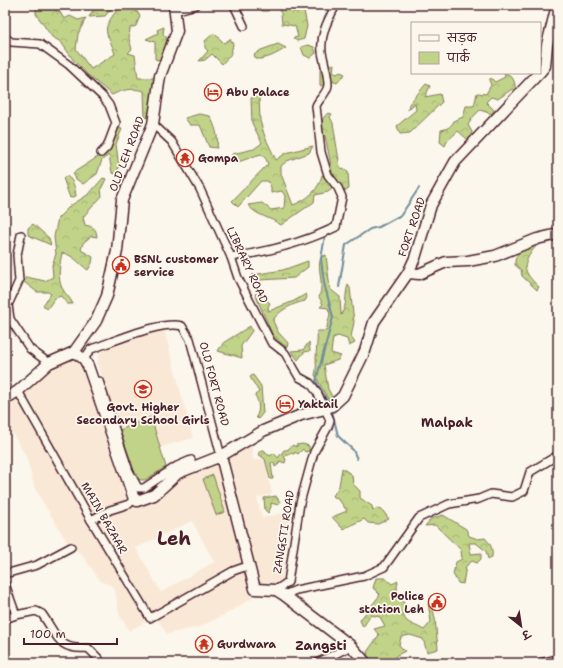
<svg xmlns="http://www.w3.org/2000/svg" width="563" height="668" font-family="'Shantell Sans','Playpen Sans Deva',sans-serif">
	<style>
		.built { fill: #fae8d7; fill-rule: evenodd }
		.green { fill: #c0d388; stroke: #85795a }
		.forest { fill: url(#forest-crowns); stroke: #85795a }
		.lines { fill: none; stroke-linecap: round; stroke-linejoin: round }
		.stream { stroke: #6f8c9b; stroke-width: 2 }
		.street-casing { stroke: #4a1f2b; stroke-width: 10 }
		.secondary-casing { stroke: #4a1f2b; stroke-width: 13 }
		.street { stroke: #fbf7ec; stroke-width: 7 }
		.secondary { stroke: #fbf7ec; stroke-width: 10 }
		.labels { text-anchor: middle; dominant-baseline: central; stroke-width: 3.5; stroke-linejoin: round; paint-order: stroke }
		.poi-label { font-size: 11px; font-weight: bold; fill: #4a1f2b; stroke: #fbf7ec; text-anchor: start }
		.street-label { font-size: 11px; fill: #4a1f2b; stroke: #fbf7ec }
		.quarter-label { font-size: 13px; font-weight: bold; fill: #4a1f2b; stroke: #fbf7ec }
		.town-label { font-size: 19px; font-weight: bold; fill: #4a1f2b; stroke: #fbf7ec }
	</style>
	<defs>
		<pattern id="forest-crowns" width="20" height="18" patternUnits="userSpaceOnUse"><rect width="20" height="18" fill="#c0d388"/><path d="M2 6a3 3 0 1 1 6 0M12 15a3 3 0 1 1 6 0" fill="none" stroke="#a6b576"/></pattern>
	</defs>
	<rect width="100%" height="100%" fill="#fbf7ec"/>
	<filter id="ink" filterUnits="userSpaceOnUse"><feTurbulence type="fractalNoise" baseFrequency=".025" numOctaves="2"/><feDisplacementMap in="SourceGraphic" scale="8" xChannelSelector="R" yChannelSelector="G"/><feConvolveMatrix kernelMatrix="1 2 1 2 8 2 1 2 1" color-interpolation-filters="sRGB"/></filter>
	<g filter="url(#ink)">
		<!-- built -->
		<g class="built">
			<path d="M164 329 193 438 161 447 151 417 120 430 97 362 100 353 109 346Z"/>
			<path d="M70 360 80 363 86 374 132 505 179 477 216 464 229 453 251 440 253 460 264 459 272 494 257 498 262 518 291 511 282 581 278 584 258 586 254 597 226 614 199 627 167 634 155 616 129 631 119 614 115 590 113 586 101 582 82 555 67 542 35 489 26 456 5 421V406L25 387 53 365ZM192 521 214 562 161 592 136 548Z"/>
		</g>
		<!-- green -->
		<g class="green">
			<path d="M151 417 166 467 145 480H140L136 476 120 430Z"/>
			<path d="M213 475 225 512 216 515 203 479Z"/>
		</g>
		<!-- forest -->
		<g class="forest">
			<path d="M36 5H54L53 9 60 12 64 19 70 16 78 20 86 18 78 34 76 49 91 69 115 54C108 31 99 33 117 10L114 6 105 16 89 17 96 5H137L135 9 140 16 136 26 130 28 129 39 132 49 128 53 135 55 138 78H156L151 119 145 117 144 91C132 88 124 89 112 95L89 76 74 61 61 42 52 37 36 14Z"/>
			<path d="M261 5H303L307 26 304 39 297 41 293 38 298 37 295 26 282 24 281 13 277 8H271L268 11H262Z"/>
			<path d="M164 27 163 34 167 38 165 49 159 60 155 59V42L146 39 158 33 157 30Z"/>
			<path d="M214 33 224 43 230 39 233 44 231 54 222 64 212 54 205 60 199 61 208 51 205 48V41Z"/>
			<path d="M278 44 286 48C278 53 266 60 256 59L254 55 261 50Z"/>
			<path d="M308 45 314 47 316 53 310 58 304 55 301 47Z"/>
			<path d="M334 64 333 72 337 74 340 72 345 74 337 83 332 81 320 86V70Z"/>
			<path d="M504 73C513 74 516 83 515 91L512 89 498 99 491 97 486 102 494 110 492 114 480 110 473 117 468 125 472 132 471 138 467 139 458 131 447 141 445 146 440 142 441 130C447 129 451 127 454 121L463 117 466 106H474L477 93 486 94 491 85 489 80 491 78 495 82 505 77Z"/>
			<path d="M426 84 430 86 425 97 440 94 442 102 410 133 400 134 397 126 416 110 415 103 408 110 409 104Z"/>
			<path d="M259 96 260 121 265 137 276 160 286 153 313 146 309 153 287 161 281 166V174L293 205C307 200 319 190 322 175L326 177 333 188 328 192 315 195 314 202 281 225C270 217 256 216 248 205L262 203 271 210 284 208 285 196 282 191 271 193V187L268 181H261L238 207 232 201 268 164 266 159 261 154 241 161 232 162V154L254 149 262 143 252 123 251 98Z"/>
			<path d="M328 113 332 114 330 117 333 123 340 167 348 172 349 189 343 192 339 182 330 174 331 165 325 136 322 134C322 125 320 119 328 113Z"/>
			<path d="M199 114 210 116C215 126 219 137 217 148L209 147 200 125H190L185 118Z"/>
			<path d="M118 128 122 129 116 144 119 167 116 174 112 173 109 155 102 160 97 174 83 184 76 179 73 173 107 151Z"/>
			<path d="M67 176C74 181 75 188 76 196L70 198 63 178Z"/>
			<path d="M103 178 106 179 101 189 102 196 83 217 85 225C94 227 96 228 97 237L91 236 83 243 81 250 93 257 92 263 88 270C78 263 74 255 62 253 60 263 57 278 62 288 65 294 70 297 73 304H67L61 296 55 298 47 309 43 305 51 294 48 292H37L24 282 26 277 45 281 53 277 52 265 56 254 54 237 58 218 70 206 89 194Z"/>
			<path d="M33 224 49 238 51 245 28 235V228Z"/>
			<path d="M533 244 536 246C521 265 522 271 539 287L537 290 522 276 521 270 515 265C514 253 523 248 533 244Z"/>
			<path d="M326 255 330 289 340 297 341 315C348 304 344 296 348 285L350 288 354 322 351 337 355 343 349 346 347 339 338 336 333 338 331 353 341 356 338 360 324 365 328 389 334 400 330 403 315 375C317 368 316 365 316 358 316 349 318 340 317 331H326L330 314 328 308 320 307 323 304 319 297C325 282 316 269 321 257Z"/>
			<path d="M308 261V267L294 278 260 280 250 278 252 275 283 270Z"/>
			<path d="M257 293 270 303 268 307 269 311 294 301 306 294 307 297 305 301C294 303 277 311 273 321L278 332 288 343 287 348 273 336 255 294Z"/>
			<path d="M250 326 252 331 241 346 242 358 218 351 223 343Z"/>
			<path d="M309 342 310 351 304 352 298 360 291 351 303 350Z"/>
			<path d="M253 375 261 386 263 413 258 419 256 417C260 410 259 402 255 395L259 392 250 377Z"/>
			<path d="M303 444 309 446V451L305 452 303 449 298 454 295 452 294 454 289 453V454L284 457 286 459 285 463 279 461V464L275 467 274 463H271L273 479H270L265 459 258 454 261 450H264L270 456 274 453 278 458 284 450H287L293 445 296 447V445Z"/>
			<path d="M342 468 352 475 353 484 360 491V498L372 506 373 511 376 508 383 511 389 519 378 524 368 523 364 519 343 529 332 517 347 511 340 501 333 496 339 486Z"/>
			<path d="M276 496 280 502 278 505 271 503V507L268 513 265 510 264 498Z"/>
			<path d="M443 515 466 529 469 536 478 539 485 538C491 544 493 549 492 557L488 559 486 551 476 543H469L471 554 481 553V559L477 563 472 561 466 566 463 584 458 583 453 574 456 562 462 559 461 550 435 525 425 526 431 519Z"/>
			<path d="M376 578H385L392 584 398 581C396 590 397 595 404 603 401 624 408 621 424 630L431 622 428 603 431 602 435 618 438 649 427 652 423 639 410 635 401 637 399 645 405 651 397 655 392 663H369L367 652 379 635 374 629 385 626 380 617 371 615 363 627 360 620 380 595 373 588Z"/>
		</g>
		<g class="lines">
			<!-- stream -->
			<g class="stream">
				<path d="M325 236 321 259 324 283 333 317 316 381 328 403"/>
				<path d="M339 287 346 245 370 229 379 227 401 215 419 188"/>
				<path d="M332 411 338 436 353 450 357 459"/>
			</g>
			<defs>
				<g id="street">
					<path d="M234 5 244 26"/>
					<path d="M174 11 196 5"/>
					<path d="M5 37 11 42 40 44 69 65 102 96 109 105 116 123 107 147 101 153"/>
					<path d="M153 124 172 142 200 189 231 257 238 278 271 342 285 353 299 377 310 383 317 392 330 420 328 427 314 452 300 503 288 582 276 590"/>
					<path d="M21 235 17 255 19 281 8 305 10 319 30 349 49 363"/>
					<path d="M231 257C267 252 303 243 336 227L342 197 338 188 328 175 321 152 316 106C319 98 327 94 328 85 328 74 324 63 322 52 320 34 328 20 336 5"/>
					<path d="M84 359 91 349C113 342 161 320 182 326L190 339 221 456"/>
					<path d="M99 381 129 471 138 488H144L177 466 191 460"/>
					<path d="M18 391 91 520 150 618 233 571 250 565"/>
					<path d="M91 520 110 510 129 504 134 499"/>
					<path d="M5 574 37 565 71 547"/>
					<path d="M5 584 16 615 36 611 42 614C57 635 58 651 88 648L99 659"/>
					<path d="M284 595 296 590 364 576 384 567 419 518 449 504 479 499 491 494 512 497 524 491 530 472 558 455"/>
					<path d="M5 619 16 615"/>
					<path d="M317 663 351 646"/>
					<path d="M540 663 558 659"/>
				</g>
				<g id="secondary">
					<path d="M540 72 545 66 547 45 557 5"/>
					<path d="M408 273 419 274 446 262 468 261 495 256 537 239 558 234"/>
					<path d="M74 352 84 359 88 366 134 499 137 501 154 495 178 473 221 456 263 431 301 415 325 409 332 406 343 396 365 351 374 322 408 273 415 258 431 205 455 162 539 73"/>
					<path d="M74 352 96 321 107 296 117 251 122 200 153 124 160 76 177 31 174 5"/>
					<path d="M5 399 18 391 49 363 74 352"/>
					<path d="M221 456 255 589 276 590 284 595 351 646 366 663"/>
				</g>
			</defs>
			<!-- street casing -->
			<use href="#street" class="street-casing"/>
			<!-- secondary casing -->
			<use href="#secondary" class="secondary-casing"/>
			<!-- street -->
			<use href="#street" class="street"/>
			<!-- secondary -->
			<use href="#secondary" class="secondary"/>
		</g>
	</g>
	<!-- icons -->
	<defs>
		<symbol id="hotel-ring" viewBox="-11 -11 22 22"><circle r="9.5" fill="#fbf7ec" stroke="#c8321e" stroke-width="1.5"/><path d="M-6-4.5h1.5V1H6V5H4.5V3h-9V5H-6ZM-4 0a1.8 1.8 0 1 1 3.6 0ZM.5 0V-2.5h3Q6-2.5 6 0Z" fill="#c8321e"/></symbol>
		<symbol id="temple-ring" viewBox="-11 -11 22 22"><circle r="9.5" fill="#fbf7ec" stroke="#c8321e" stroke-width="1.5"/><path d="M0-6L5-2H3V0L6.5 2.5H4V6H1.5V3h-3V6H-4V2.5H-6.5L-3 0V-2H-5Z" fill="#c8321e"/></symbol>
		<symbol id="civic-ring" viewBox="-11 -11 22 22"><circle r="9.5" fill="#fbf7ec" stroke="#c8321e" stroke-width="1.5"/><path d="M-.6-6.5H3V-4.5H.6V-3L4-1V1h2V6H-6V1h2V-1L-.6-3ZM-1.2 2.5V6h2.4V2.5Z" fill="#c8321e"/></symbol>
		<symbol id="school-ring" viewBox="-11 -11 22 22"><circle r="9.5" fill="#fbf7ec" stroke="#c8321e" stroke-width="1.5"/><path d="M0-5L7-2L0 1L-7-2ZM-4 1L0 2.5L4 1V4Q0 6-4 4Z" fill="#c8321e"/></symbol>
	</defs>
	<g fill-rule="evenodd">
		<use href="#hotel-ring" x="203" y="82" width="20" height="20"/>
		<use href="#temple-ring" x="175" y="148" width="20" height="20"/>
		<use href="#civic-ring" x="111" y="255" width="20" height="20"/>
		<use href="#school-ring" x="133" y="379" width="20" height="20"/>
		<use href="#hotel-ring" x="275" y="394" width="20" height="20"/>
		<use href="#civic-ring" x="427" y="592" width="20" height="20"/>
		<use href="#temple-ring" x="194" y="634" width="20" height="20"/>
	</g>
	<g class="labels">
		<!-- poi labels -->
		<g class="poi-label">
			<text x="226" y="92">Abu Palace</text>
			<text x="198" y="158">Gompa</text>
			<text x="134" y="259">BSNL customer<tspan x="134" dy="13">service</tspan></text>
			<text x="298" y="404">Yaktail</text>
			<text x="143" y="407" text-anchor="middle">Govt. Higher<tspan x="143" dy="13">Secondary School Girls</tspan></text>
			<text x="424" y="596" text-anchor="end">Police<tspan x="424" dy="13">station Leh</tspan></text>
			<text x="217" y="644">Gurdwara</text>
		</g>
		<!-- street labels -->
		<g class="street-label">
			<text transform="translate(127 154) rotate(-69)">OLD LEH ROAD</text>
			<text transform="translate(412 227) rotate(-71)">FORT ROAD</text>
			<text transform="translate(247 265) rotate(65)">LIBRARY ROAD</text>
			<text transform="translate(214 384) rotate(75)">OLD FORT ROAD</text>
			<text transform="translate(104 518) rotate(60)">MAIN BAZAAR</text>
			<text transform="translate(284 532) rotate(-81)">ZANGSTI ROAD</text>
		</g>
		<!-- quarter labels -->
		<g class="quarter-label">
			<text x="447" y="422">Malpak</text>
			<text x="321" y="645">Zangsti</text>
		</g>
		<!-- town labels -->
		<g class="town-label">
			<text x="174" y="538">Leh</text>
		</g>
	</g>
	<!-- margin -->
	<rect width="563" height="668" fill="none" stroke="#fbf7ec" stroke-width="20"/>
	<rect x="10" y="10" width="543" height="648" fill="none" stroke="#4a1f2b" stroke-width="1.5" filter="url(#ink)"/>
	<!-- legend -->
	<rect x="411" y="22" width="130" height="52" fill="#fbf7ec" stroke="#b4a19f"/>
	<rect x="419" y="35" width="20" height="6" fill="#fbf7ec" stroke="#b4a19f"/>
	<text x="447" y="42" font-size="12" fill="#4a1f2b">सड़क</text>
	<rect x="419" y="52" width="20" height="12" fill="#c0d388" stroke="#b4a19f"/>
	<text x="447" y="62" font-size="12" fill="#4a1f2b">पार्क</text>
	<!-- north arrow -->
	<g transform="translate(521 626) rotate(150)" stroke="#fbf7ec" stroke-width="3" paint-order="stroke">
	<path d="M0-3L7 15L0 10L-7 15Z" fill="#4a1f2b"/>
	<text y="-6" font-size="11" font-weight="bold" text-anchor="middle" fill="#4a1f2b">उ</text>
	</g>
	<!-- scale -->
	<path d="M24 638v6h93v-6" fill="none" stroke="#4a1f2b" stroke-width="2"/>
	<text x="30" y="638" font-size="12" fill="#4a1f2b" stroke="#fbf7ec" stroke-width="3" paint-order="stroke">100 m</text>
</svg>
